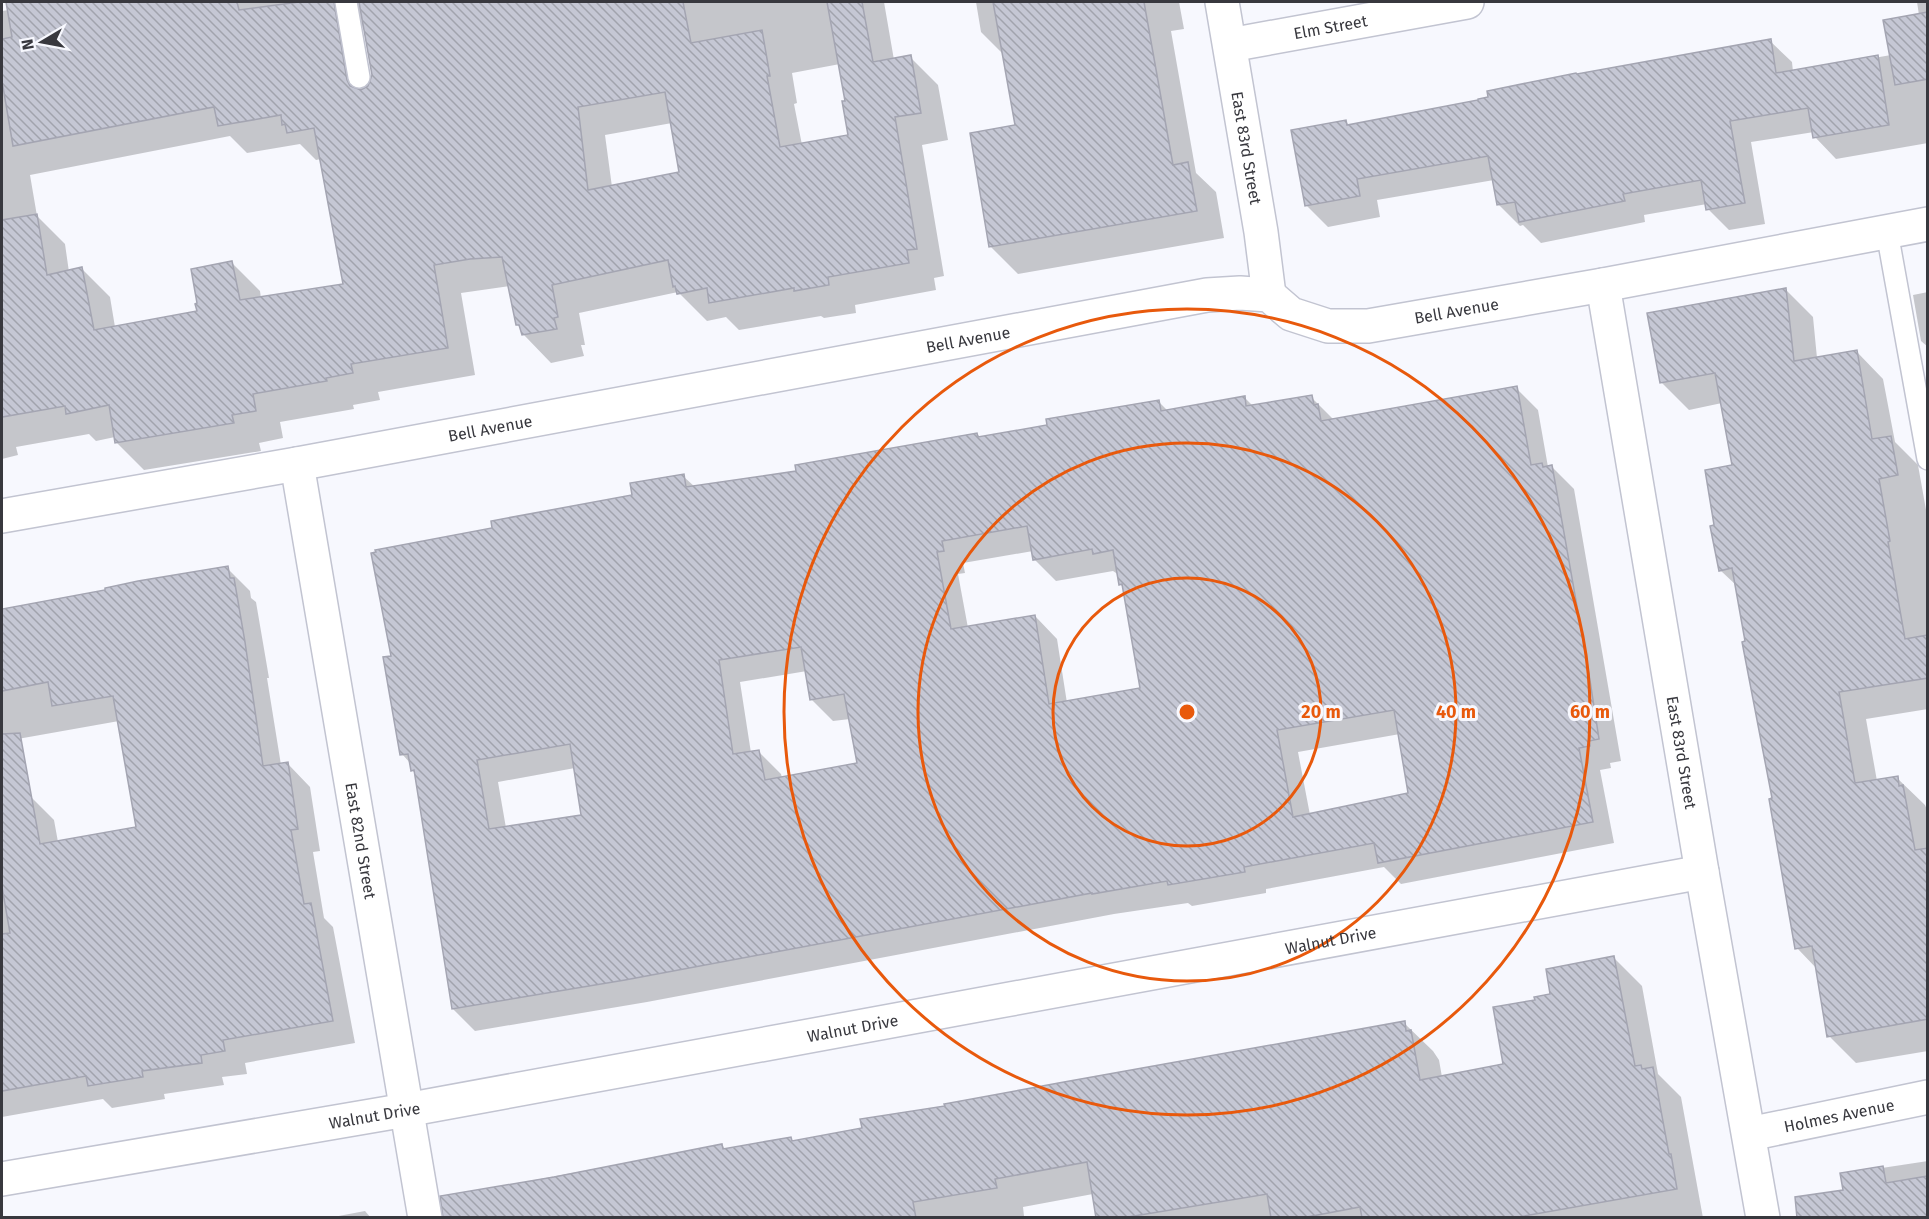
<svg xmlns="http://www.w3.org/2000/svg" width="1929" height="1219" font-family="'Fira Sans',sans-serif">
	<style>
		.shadow { fill: #0003; fill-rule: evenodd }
		.building { fill: url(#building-back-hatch); stroke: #a4a5b2; stroke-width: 1.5; fill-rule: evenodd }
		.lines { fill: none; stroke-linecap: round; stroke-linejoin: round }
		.service-casing { stroke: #c2c4d1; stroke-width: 24 }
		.minor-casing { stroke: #c2c4d1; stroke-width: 36 }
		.tertiary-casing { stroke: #c2c4d1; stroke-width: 36 }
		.service { stroke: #fff; stroke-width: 21 }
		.minor { stroke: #fff; stroke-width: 33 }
		.tertiary { stroke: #fff; stroke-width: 33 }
		.ring { fill: none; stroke: #e8590c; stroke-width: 3 }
		.labels { text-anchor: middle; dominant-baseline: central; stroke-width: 6; stroke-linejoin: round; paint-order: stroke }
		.street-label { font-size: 16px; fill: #38383e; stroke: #f7f8fe }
		.centre { fill: #e8590c; stroke: #f7f8fe; stroke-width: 3 }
		.ring-label { font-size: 18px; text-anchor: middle; font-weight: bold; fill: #e8590c; stroke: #f7f8fe; stroke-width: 6; stroke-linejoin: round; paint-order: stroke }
	</style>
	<defs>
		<pattern id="building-back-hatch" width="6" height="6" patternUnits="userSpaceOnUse" patternTransform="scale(1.5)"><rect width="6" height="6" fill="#c5c7d4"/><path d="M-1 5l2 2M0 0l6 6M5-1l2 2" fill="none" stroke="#a1a3ad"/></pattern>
	</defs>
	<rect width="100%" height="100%" fill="#f7f8fe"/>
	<!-- shadow -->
	<g class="shadow">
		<path d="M22 2H884L894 60 910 57 938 85 948 140 922 145 944 276 934 278 936 290 855 305 856 313 824 318 821 316 739 330 726 317 707 321 678 292 579 313 585 345H581L584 356 551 363 524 335 522 329 517 324 510 286 461 293 475 375 378 392 380 400 353 405 354 409 280 422 283 438 259 443 261 451 144 470 116 442 115 437 96 441 89 434 16 447 18 455 2 459V11L9 10 8 4ZM364 22 373 75 371 86 361 33ZM840 64 850 137 802 145 794 104 797 103 792 73ZM672 123 681 173 612 187 605 135ZM230 136 247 153 300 144 316 160 321 159 345 285 261 298 260 291 232 263 199 313 115 327 110 297 82 269 69 272 65 244 37 216 30 175Z"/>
		<path d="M976 2H1179L1184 29 1171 31 1196 173 1216 192 1224 238 1018 274 990 246 1016 126 1004 55 981 32Z"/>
		<path d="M1917 2H1928V143L1836 159 1815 137 1814 132 1751 142 1765 224 1729 230 1708 209 1707 204 1644 215 1645 222 1541 243 1523 225 1520 226 1498 204 1494 180 1377 200 1380 217 1328 227 1306 205 1346 122 1350 126 1480 102 1770 41 1792 62 1793 72 1891 55 1919 15Z"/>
		<path d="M1785 289 1813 317 1817 358 1856 351 1883 379 1895 442 1918 465 1928 521V709L1866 719 1877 781 1897 778 1925 805 1928 812V1051L1856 1063 1829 1036 1818 970 1797 948 1737 586 1720 570 1716 527 1733 466 1722 403 1689 410 1661 382Z"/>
		<path d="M1928 292V347L1921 341 1913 295Z"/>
		<path d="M1516 388 1538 410 1548 467H1552L1574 489 1621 761 1610 763 1611 768 1600 770 1614 843 1401 884 1384 867 1266 889V893L1192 906 1188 903 1114 914 647 1002 475 1031 453 1009 416 774 412 770 411 764 402 754 393 657 494 529 634 496 683 476 695 487 797 473 977 434 981 438 1049 426 1159 402 1168 411 1244 397 1253 406 1311 397 1333 419ZM1033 551 1034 559 1056 581 1113 571 1119 575 1120 584 1124 588 1142 690 1067 703 1057 639 1035 616 968 628 958 574 965 573 963 563ZM807 671 811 699 833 721 850 719 859 765 782 778 781 774 759 752 751 753 740 682ZM1400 734 1410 794 1310 815 1298 752ZM575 768 583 816 506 828 498 782Z"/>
		<path d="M227 568 250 591 251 598 256 602 269 678H267L281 765 288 764 310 787 320 851 313 852 324 918 333 927 355 1043 245 1063 247 1074 222 1077 224 1085 164 1094 165 1099 112 1108 103 1099 2 1117V610ZM119 721 138 828 58 842 54 820 31 797 12 740Z"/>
		<path d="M1614 958 1642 986 1658 1074 1681 1097 1703 1218H1097L1093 1194 1023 1207 1024 1216 1013 1218H491L486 1189 722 1145 726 1150 791 1139 794 1142 863 1129 946 1107 1404 1023 1433 1051 1439 1060 1442 1077 1505 1065 1537 1001 1552 995Z"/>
		<path d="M1928 1161V1218L1848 1213 1842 1174Z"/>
		<path d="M365 1211 371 1218H328Z"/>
	</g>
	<!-- building -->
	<g class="building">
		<path d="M6 2H237L239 10 299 2H334L347 80 350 86 361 90 368 86 372 75 359 2H683L691 43 762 30 770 76H767L780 147 848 135 842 101H845L827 2H862L873 62 911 55 921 113 895 117 917 249 907 250 909 263 828 277 829 285 794 291V288L709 303 707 288 677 294 675 286 673 287 668 260 552 285 558 317 554 318 557 329 522 335 519 325H516L502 257 470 259 434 265 448 348 351 364 353 373 326 378 327 381 253 394 256 411 232 415 234 423 115 443 109 405 66 414 65 406 2 417V220L37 214 47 275 82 267 94 330 197 311 195 304 197 303 191 269 232 261 240 300 343 284 314 128 287 133 285 124 282 125 281 115 218 126 214 107 13 146 2 81V39L12 37ZM665 92 679 172 588 190 578 107Z"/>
		<path d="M993 2H1144L1173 165 1188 162 1197 211 989 247 970 133 1015 125Z"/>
		<path d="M1928 12V79L1895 85 1883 20Z"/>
		<path d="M1771 39 1776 73 1878 55 1889 125 1813 138 1808 108 1730 121 1745 203 1706 210 1701 180 1623 194 1625 201 1519 222 1515 202 1497 205 1488 156 1357 179 1360 196 1305 206 1291 130 1346 120 1347 125 1478 100V99L1488 97 1487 91 1576 73 1577 74Z"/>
		<path d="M1786 288 1794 361 1857 350 1872 439 1891 436 1898 475 1879 479 1890 541 1888 542 1905 639 1928 635V678L1839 692 1855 783 1898 776 1899 786 1903 785 1915 850 1928 848V1019L1827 1037 1812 946 1795 949 1769 799 1772 798 1742 642 1745 641 1732 568 1719 571 1710 526 1714 525 1705 470 1732 465 1715 373 1660 383 1647 313Z"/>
		<path d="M1517 386 1531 465 1542 463 1543 467 1552 465 1589 674 1599 739 1589 741 1590 746 1579 748 1593 822 1378 863 1374 843 1244 867 1245 872 1168 885 1167 881 1092 894V893L625 980 452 1009 414 770 411 771 408 754 400 755 383 657 391 656 371 553 376 552 375 550 492 528 491 521 632 495 630 483 684 474 686 487 796 471 795 465 977 433 978 437 1047 425 1046 419 1159 400 1161 411 1245 396 1246 406 1312 395 1314 405 1318 404 1321 421ZM1027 526 1033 560 1092 549 1093 554 1113 550 1119 585 1122 584 1140 688 1049 704 1035 615 951 629 937 552 944 551 942 541ZM801 647 810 700 844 694 857 763 765 780 759 750 733 754 719 660ZM1394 710 1408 793 1293 817 1277 730ZM570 744 581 815 489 829 477 760Z"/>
		<path d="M228 566 230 578H234L245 642 263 766 288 762 298 829 291 830 304 904 311 903 333 1021 223 1040 225 1051 201 1055 202 1063 142 1071 143 1077 88 1086 86 1076 2 1091V934L10 933 2 887V734L20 733 40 844 136 827 113 696 52 706 48 682 2 691V609L105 590V588L138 581Z"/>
		<path d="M1614 956 1635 1066 1641 1065 1642 1069 1653 1067 1669 1154H1671L1677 1189 1513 1218H1362L1360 1207 1302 1218H1271L1267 1194 1122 1218H1096L1087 1162 995 1179 997 1188 913 1202 916 1218H443L440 1196 554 1177 722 1144 723 1149 791 1137 792 1141 862 1128 860 1119 945 1106 944 1104 1064 1082 1405 1021 1406 1031 1411 1030 1420 1080 1503 1064 1493 1007 1535 1000 1534 997 1550 994 1546 969Z"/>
		<path d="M1883 1166 1886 1183 1928 1176V1218H1797L1795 1197 1843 1190 1840 1173Z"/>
	</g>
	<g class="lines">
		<defs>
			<g id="service">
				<path d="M346 2 359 77"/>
				<path d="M1887 232 1928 459"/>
			</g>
			<g id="minor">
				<path id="s1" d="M1230 45 1467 2"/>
				<path id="s2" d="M297 464 425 1218"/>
				<path id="s3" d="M1749 1134 1928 1097"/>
				<path id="s4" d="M2 1179 406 1110 1702 872"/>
			</g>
			<g id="tertiary">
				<path id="s5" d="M1222 2 1261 232 1269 295"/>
				<path id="s6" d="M1603 285 1702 872 1763 1218"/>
				<path id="s7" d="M2 516 297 464 1207 295 1240 293 1269 295 1291 314 1328 326H1368L1603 285 1928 224"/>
			</g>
		</defs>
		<!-- service casing -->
		<use href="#service" class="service-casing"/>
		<!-- minor casing -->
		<use href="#minor" class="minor-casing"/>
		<!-- tertiary casing -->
		<use href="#tertiary" class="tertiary-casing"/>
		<!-- service -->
		<use href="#service" class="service"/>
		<!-- minor -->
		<use href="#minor" class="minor"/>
		<!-- tertiary -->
		<use href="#tertiary" class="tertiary"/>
	</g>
	<!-- distance rings -->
	<g class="ring">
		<circle cx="1187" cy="712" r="134"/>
		<circle cx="1187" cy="712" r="269"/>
		<circle cx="1187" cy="712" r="403"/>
	</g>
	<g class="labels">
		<!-- street labels -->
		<g class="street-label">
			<text stroke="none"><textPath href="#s1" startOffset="102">Elm Street</textPath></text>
			<text stroke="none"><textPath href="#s5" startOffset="148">East 83rd Street</textPath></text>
			<text stroke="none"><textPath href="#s7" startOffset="1485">Bell Avenue</textPath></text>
			<text stroke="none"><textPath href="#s7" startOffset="982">Bell Avenue</textPath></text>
			<text stroke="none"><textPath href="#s7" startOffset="496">Bell Avenue</textPath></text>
			<text stroke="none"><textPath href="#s6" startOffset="474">East 83rd Street</textPath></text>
			<text stroke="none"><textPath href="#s2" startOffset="382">East 82nd Street</textPath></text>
			<text stroke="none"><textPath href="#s4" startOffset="1350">Walnut Drive</textPath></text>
			<text stroke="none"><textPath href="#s4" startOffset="864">Walnut Drive</textPath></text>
			<text stroke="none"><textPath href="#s4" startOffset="378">Walnut Drive</textPath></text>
			<text stroke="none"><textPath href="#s3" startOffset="92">Holmes Avenue</textPath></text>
		</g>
	</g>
	<circle cx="1187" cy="712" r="9" class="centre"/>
	<g class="ring-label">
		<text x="1321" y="718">20 m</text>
		<text x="1456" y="718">40 m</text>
		<text x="1590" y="718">60 m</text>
	</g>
	<!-- border -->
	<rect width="1929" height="1219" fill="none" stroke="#38383e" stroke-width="6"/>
	<!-- north arrow -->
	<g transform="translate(42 42) rotate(260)" stroke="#f7f8fe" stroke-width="4.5" paint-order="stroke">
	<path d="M0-4.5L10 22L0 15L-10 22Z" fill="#38383e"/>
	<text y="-9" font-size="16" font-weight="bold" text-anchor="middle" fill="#38383e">N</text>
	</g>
</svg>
